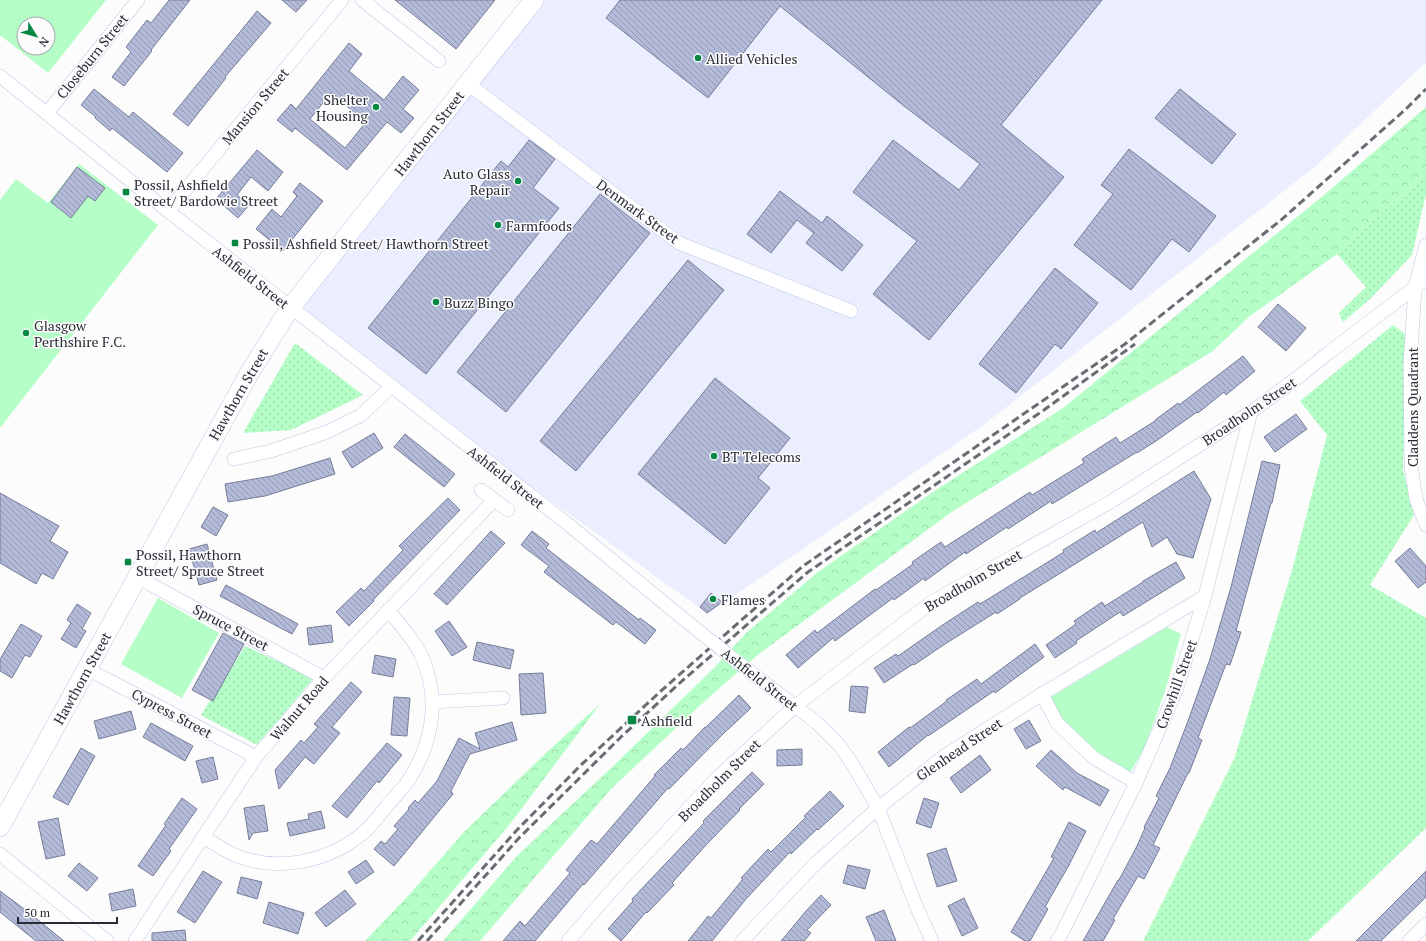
<svg xmlns="http://www.w3.org/2000/svg" width="1426" height="941" font-family="'PT Serif',serif">
	<style>
		.built { fill: #eaeefe }
		.grass { fill: url(#grass-dots) }
		.forest { fill: url(#forest-crowns) }
		.green { fill: #b5fec7; fill-rule: evenodd }
		.building { fill: url(#building-back-hatch); stroke: #767d99; fill-rule: evenodd }
		.lines { fill: none; stroke-linecap: round; stroke-linejoin: round }
		.minor-casing { stroke: #bfc7e6; stroke-width: 14 }
		.secondary-casing { stroke: #bfc7e6; stroke-width: 20 }
		.minor { stroke: #fff; stroke-width: 13 }
		.secondary { stroke: #fff; stroke-width: 19 }
		.rail { stroke: #6a6c74; stroke-width: 3; stroke-dasharray: 8 4; stroke-linecap: butt }
		.minor-bridge-casing { stroke: #bfc7e6; stroke-width: 14; stroke-linecap: butt }
		.minor-bridge { stroke: #fff; stroke-width: 13 }
		.poi-dot { fill: #058844; stroke: #fcfcfc; stroke-width: 1.5 }
		.labels { text-anchor: middle; dominant-baseline: central; stroke-width: 3; stroke-linejoin: round; paint-order: stroke }
		.street-label { font-size: 14px; fill: #292c37; stroke: #fcfcfc }
		.poi-label { font-size: 14px; fill: #292c37; stroke: #fcfcfc; text-anchor: start }
	</style>
	<defs>
		<pattern id="grass-dots" width="8" height="8" patternUnits="userSpaceOnUse"><rect width="8" height="8" fill="#b5fec7"/><path d="M2 2h.1M6 6h.1" fill="none" stroke="#9cdaac" stroke-width="1.8" stroke-linecap="round"/></pattern>
		<pattern id="forest-crowns" width="20" height="18" patternUnits="userSpaceOnUse"><rect width="20" height="18" fill="#b5fec7"/><path d="M2 6a3 3 0 1 1 6 0M12 15a3 3 0 1 1 6 0" fill="none" stroke="#9cdaac"/></pattern>
		<pattern id="building-back-hatch" width="6" height="6" patternUnits="userSpaceOnUse"><rect width="6" height="6" fill="#b3bbd9"/><path d="M-1 5l2 2M0 0l6 6M5-1l2 2" fill="none" stroke="#9298b1"/></pattern>
	</defs>
	<rect width="100%" height="100%" fill="#fcfcfc"/>
	<!-- built -->
	<path class="built" d="M534 0H1426V62L1316 166 982 426 708 614 392 386 291 308Z"/>
	<!-- grass -->
	<g class="grass">
		<path d="M1426 173V194L1412 255 1370 299 1343 322 1339 313 1366 287 1337 254Z"/>
		<path d="M1393 325 1408 336 1403 469 1414 515 1370 585 1426 618V828L1308 941H1143L1234 759 1293 567 1327 435 1300 401Z"/>
		<path d="M295 343 363 395 291 430 243 433Z"/>
		<path d="M245 646 314 678 257 745 201 715Z"/>
	</g>
	<!-- forest -->
	<g class="forest">
		<path d="M1426 107V173L1337 254 1250 316 1213 351 953 511 759 654 708 698 612 788 480 941H443L517 856 611 768 715 667 746 633 818 572 933 492 1063 408 1324 195Z"/>
		<path d="M600 704 510 824 410 941H365L407 897 464 832 547 752Z"/>
	</g>
	<!-- green -->
	<g class="green">
		<path d="M0 0H106L48 73 0 35ZM24 24H48V48H24Z"/>
		<path d="M79 164 158 225 0 428V200L16 179 48 203Z"/>
		<path d="M158 598 219 633 182 698 121 664Z"/>
		<path d="M1167 627 1181 634 1166 688 1145 747 1130 773 1098 757 1066 726 1048 699Z"/>
	</g>
	<!-- building -->
	<g class="building">
		<path d="M169 0H190L151 50 152 51 124 86 112 77 131 52 126 47 147 20 151 23Z"/>
		<path d="M282 0H307L296 12Z"/>
		<path d="M395 0H495L456 49Z"/>
		<path d="M620 0H1102L1001 125 1064 177 929 340 873 294 917 241 853 192 893 140 959 190 980 164 904 106 780 6 708 98 606 18Z"/>
		<path d="M257 11 271 23 225 77 226 78 188 126 173 114Z"/>
		<path d="M349 43 362 54 349 71 384 100 403 76 419 90 403 109 414 118 401 133 387 122 347 170 295 128 292 132 277 120 291 104 296 109ZM331 93 366 122 345 148 310 119Z"/>
		<path d="M94 89 129 117 133 112 183 153 167 172 112 128 110 131 95 118 96 117 81 105Z"/>
		<path d="M1180 89 1236 134 1212 164 1155 118Z"/>
		<path d="M529 140 555 159 533 188 559 208 426 374 368 328 501 161 508 167Z"/>
		<path d="M1129 149 1216 216 1189 252 1172 239 1131 290 1074 245 1113 194 1101 185Z"/>
		<path d="M257 150 283 172 268 191 251 177 237 195 249 205 238 218 216 199Z"/>
		<path d="M77 167 105 188 95 201 88 196 71 218 51 202Z"/>
		<path d="M300 183 323 201 283 251 256 229 272 209 281 217 297 196 293 192Z"/>
		<path d="M780 191 822 223 827 216 863 245 842 271 806 243 814 233 797 220 771 253 747 234Z"/>
		<path d="M600 194 650 233 506 412 457 372Z"/>
		<path d="M688 260 724 290 576 471 540 441Z"/>
		<path d="M1055 268 1098 303 1061 349 1055 344 1016 393 979 364Z"/>
		<path d="M1278 304 1306 328 1286 351 1258 327Z"/>
		<path d="M1243 356 1255 371 1226 395 1224 392 1198 413 1197 412 1156 441 1137 453V452L1052 504 1051 501 1008 529 1007 527 966 554 965 552 925 581 924 578 894 600 893 598 835 641 833 638 798 668 786 655 815 630 817 633 875 589 876 590 913 564 912 562 941 542 945 547 1030 492 1032 495 1084 463 1082 459 1116 437 1120 443 1155 421V420L1178 403 1179 405Z"/>
		<path d="M715 378 790 438 758 478 770 488 725 544 638 474Z"/>
		<path d="M1296 414 1307 429 1275 452 1264 437Z"/>
		<path d="M374 433 383 448 352 468 342 452Z"/>
		<path d="M405 434 455 474 444 487 394 447Z"/>
		<path d="M330 458 335 474 265 496 228 502 225 484 272 476Z"/>
		<path d="M1262 461 1280 465 1272 503H1271L1236 631 1241 632 1230 665 1226 664 1198 738 1202 740 1189 773H1188L1153 845 1160 848 1144 879 1138 876 1113 919 1115 920 1103 941H1083L1118 880H1119L1137 846 1145 828 1144 827 1159 798 1156 796 1170 768 1188 721 1210 659 1231 587Z"/>
		<path d="M1194 471 1211 499 1193 558 1177 554 1167 537 1152 547 1143 522 1020 598V599L997 614 996 612 945 644 914 665 913 664 884 683 874 668 896 654 898 656 944 624 978 602 980 604 1064 552 1063 550 1095 530 1096 533Z"/>
		<path d="M0 493 59 526 50 541 68 552 53 579 42 573 36 584 0 563Z"/>
		<path d="M448 498 460 510 373 600 374 601 349 626 336 612 361 588 364 591 403 550 399 546Z"/>
		<path d="M213 507 228 515 216 536 201 527Z"/>
		<path d="M491 531 505 543 447 605 434 594Z"/>
		<path d="M532 531 549 544 546 548 639 620 640 618 656 630 645 644 616 622 613 625 544 572 549 566 521 545Z"/>
		<path d="M207 544 217 580 199 585 189 549Z"/>
		<path d="M1410 548 1426 566V582L1418 588 1395 561Z"/>
		<path d="M1176 562 1185 578 1123 616 1120 612 1076 641 1077 643 1055 658 1046 645 1076 624 1074 621 1102 602 1105 606 1143 582V581Z"/>
		<path d="M226 585 298 624 292 634 220 596Z"/>
		<path d="M711 593 722 602 707 613 700 607Z"/>
		<path d="M77 604 91 613 82 629 86 631 76 648 61 639 71 623 67 620Z"/>
		<path d="M449 621 467 647 452 656 435 631Z"/>
		<path d="M21 624 42 636 30 657 25 655 12 678 0 671V659Z"/>
		<path d="M331 625 333 642 309 645 307 628Z"/>
		<path d="M223 633 244 644 213 701 192 690Z"/>
		<path d="M477 642 514 650 510 669 473 660Z"/>
		<path d="M1035 644 1044 657 995 693 994 691 928 736V735L889 767 878 752 909 727 910 728 947 701 946 700 977 679 981 684Z"/>
		<path d="M375 655 396 659 393 677 372 673Z"/>
		<path d="M543 673 546 713 521 715 519 674Z"/>
		<path d="M351 682 362 692 332 727 340 733 314 764 305 757 279 789 275 770 301 740 304 743 318 727 314 724Z"/>
		<path d="M851 686 868 687 865 713 849 711Z"/>
		<path d="M739 695 751 708 723 734 669 789 668 788 584 885 583 884 535 941H503L520 921 525 926 570 873 566 870 591 840 597 844 655 776 654 775 681 748 683 750 705 727V728Z"/>
		<path d="M394 697 410 698 407 736 391 735Z"/>
		<path d="M131 711 136 729 99 739 94 721Z"/>
		<path d="M1029 720 1041 741 1026 749 1014 729Z"/>
		<path d="M512 722 517 740 470 754 451 791 453 794 394 866 374 849 381 841 385 844 398 829 394 826 409 809 408 808 415 800 418 803 437 781 459 738 480 749 475 733Z"/>
		<path d="M151 723 193 746 185 761 143 737Z"/>
		<path d="M387 743 402 755 379 783 377 781 347 818 332 806Z"/>
		<path d="M81 748 95 756 68 805 53 797Z"/>
		<path d="M802 749V765L777 766V750Z"/>
		<path d="M1051 750 1077 773 1109 790 1100 806 1065 787 1063 790 1036 766Z"/>
		<path d="M980 755 991 770 961 793 950 778Z"/>
		<path d="M213 757 218 779 202 783 196 761Z"/>
		<path d="M752 772 764 784 739 809 740 810 706 845 672 883 674 885 647 913 646 912 621 941 608 929 633 901 632 899 704 823 703 821Z"/>
		<path d="M830 791 844 806 818 830 817 829 791 854 790 852 746 899 712 941H688L708 916 711 918 743 879 741 878 768 849 771 852 806 817 804 816Z"/>
		<path d="M182 798 197 809 169 849 171 851 153 876 138 866 166 825 164 824Z"/>
		<path d="M924 798 939 803 931 828 916 823Z"/>
		<path d="M264 805 268 831 253 833 249 840 244 808Z"/>
		<path d="M321 811 325 828 290 836 287 823 309 819 308 814Z"/>
		<path d="M58 818 65 855 46 859 38 822Z"/>
		<path d="M1069 822 1086 831 1069 865 1045 907 1048 909 1030 941H1025L1011 932 1054 858 1051 857Z"/>
		<path d="M946 848 957 881 937 887 927 854Z"/>
		<path d="M366 860 374 872 356 884 348 872Z"/>
		<path d="M79 863 98 878 87 891 68 876Z"/>
		<path d="M848 865 870 870 865 889 843 883Z"/>
		<path d="M203 871 222 882 195 923 177 912Z"/>
		<path d="M1426 871V897L1381 941H1356Z"/>
		<path d="M241 877 262 882 257 899 237 893Z"/>
		<path d="M133 889 136 906 112 911 109 894Z"/>
		<path d="M345 890 356 904 326 927 315 913Z"/>
		<path d="M0 891 27 911 64 941H36L0 912Z"/>
		<path d="M821 895 831 905 807 930 811 933 804 941H781L806 911Z"/>
		<path d="M964 898 978 928 962 936 948 906Z"/>
		<path d="M269 902 304 913 298 934 263 923Z"/>
		<path d="M884 910 896 941H876L866 917Z"/>
		<path d="M185 930 186 941H152V933Z"/>
	</g>
	<g class="lines">
		<defs>
			<g id="minor">
				<path d="M362 0 439 61"/>
				<path d="M0 76 168 211 569 525 691 625"/>
				<path d="M468 84 679 243 851 311"/>
				<path d="M47 113 138 0"/>
				<path d="M168 211 342 0"/>
				<path d="M1426 245 1415 287 1410 365 1411 466 1416 499 1426 525"/>
				<path d="M234 459 271 451 327 432 360 416 392 386"/>
				<path d="M481 490 508 510"/>
				<path d="M137 577 324 678"/>
				<path d="M740 664 817 723 840 746 853 765 878 808 917 908 932 941"/>
				<path d="M87 669 256 757"/>
				<path d="M1042 694 1057 723 1094 758 1136 783"/>
				<path d="M432 702 503 698"/>
				<path d="M203 837C214 843 225 851 237 856 279 872 328 862 363 833 372 826 379 815 387 806 394 797 404 788 410 778 433 742 440 697 422 657 414 639 400 625 388 610"/>
				<path d="M0 854 107 941"/>
				<path d="M135 941 203 837 256 757 324 678 494 500"/>
				<path d="M568 941 613 889 717 778 795 706 932 602 1112 501 1251 412 1301 375 1327 354 1426 279"/>
				<path d="M742 941 816 863 878 808 943 757 1042 694 1205 596"/>
				<path d="M1057 941 1064 929 1136 783 1176 691 1205 596 1251 412"/>
				<path d="M1409 941 1426 924"/>
			</g>
			<path id="secondary" d="M0 827 250 372 290 308 534 0"/>
		</defs>
		<!-- minor casing -->
		<use href="#minor" class="minor-casing"/>
		<!-- secondary casing -->
		<use href="#secondary" class="secondary-casing"/>
		<!-- minor -->
		<use href="#minor" class="minor"/>
		<!-- secondary -->
		<use href="#secondary" class="secondary"/>
		<!-- rail -->
		<g class="rail">
			<path d="M418 941 516 831 581 765 662 690 803 566 1125 344 1281 220 1406 109 1426 89"/>
			<path d="M427 941 519 838 621 737 682 681 808 572 1044 410 1135 344"/>
		</g>
		<defs>
			<path id="minor-bridge" d="M691 625 740 664"/>
		</defs>
		<!-- minor-bridge casing -->
		<use href="#minor-bridge" class="minor-bridge-casing"/>
		<!-- minor-bridge -->
		<use href="#minor-bridge" class="minor-bridge"/>
	</g>
	<!-- markers -->
	<g class="poi-dot">
		<circle cx="698" cy="58" r="4"/>
		<circle cx="376" cy="107" r="4"/>
		<circle cx="518" cy="181" r="4"/>
		<rect x="122" y="188" width="8" height="8" rx="2"/>
		<circle cx="498" cy="225" r="4"/>
		<rect x="231" y="239" width="8" height="8" rx="2"/>
		<circle cx="436" cy="302" r="4"/>
		<circle cx="26" cy="333" r="4"/>
		<circle cx="714" cy="456" r="4"/>
		<rect x="124" y="558" width="8" height="8" rx="2"/>
		<circle cx="713" cy="599" r="4"/>
		<rect x="627" y="715" width="10" height="10" rx="2"/>
	</g>
	<g class="labels">
		<!-- street labels -->
		<g class="street-label">
			<text transform="translate(92 56) rotate(-51)">Closeburn Street</text>
			<text transform="translate(255 106) rotate(-50)">Mansion Street</text>
			<text transform="translate(429 133) rotate(-52)">Hawthorn Street</text>
			<text transform="translate(638 211) rotate(36)">Denmark Street</text>
			<text transform="translate(251 277) rotate(38)">Ashfield Street</text>
			<text transform="translate(238 394) rotate(-60)">Hawthorn Street</text>
			<text transform="translate(1412 407) rotate(-90)">Claddens Quadrant</text>
			<text transform="translate(1249 411) rotate(-34)">Broadholm Street</text>
			<text transform="translate(506 477) rotate(38)">Ashfield Street</text>
			<text transform="translate(973 580) rotate(-30)">Broadholm Street</text>
			<text transform="translate(231 627) rotate(28)">Spruce Street</text>
			<text transform="translate(82 678) rotate(-61)">Hawthorn Street</text>
			<text transform="translate(760 679) rotate(38)">Ashfield Street</text>
			<text transform="translate(1176 684) rotate(-70)">Crowhill Street</text>
			<text transform="translate(299 708) rotate(-49)">Walnut Road</text>
			<text transform="translate(172 713) rotate(28)">Cypress Street</text>
			<text transform="translate(959 749) rotate(-34)">Glenhead Street</text>
			<text transform="translate(719 780) rotate(-45)">Broadholm Street</text>
		</g>
		<!-- poi labels -->
		<g class="poi-label">
			<text x="706" y="58">Allied Vehicles</text>
			<text x="368" y="99" text-anchor="end">Shelter<tspan x="368" dy="16">Housing</tspan></text>
			<text x="510" y="173" text-anchor="end">Auto Glass<tspan x="510" dy="16">Repair</tspan></text>
			<text x="134" y="184">Possil, Ashfield<tspan x="134" dy="16">Street/ Bardowie Street</tspan></text>
			<text x="506" y="225">Farmfoods</text>
			<text x="243" y="243">Possil, Ashfield Street/ Hawthorn Street</text>
			<text x="444" y="302">Buzz Bingo</text>
			<text x="34" y="325">Glasgow<tspan x="34" dy="16">Perthshire F.C.</tspan></text>
			<text x="722" y="456">BT Telecoms</text>
			<text x="136" y="554">Possil, Hawthorn<tspan x="136" dy="16">Street/ Spruce Street</tspan></text>
			<text x="721" y="599">Flames</text>
			<text x="641" y="720">Ashfield</text>
		</g>
	</g>
	<!-- north arrow -->
	<g transform="translate(36 36) rotate(127)"><circle r="19" fill="#fcfcfc" stroke="#a8a9ad"/>
	<path d="M0-3L7 15L0 10L-7 15Z" fill="#058844"/>
	<text y="-6" font-size="11" font-weight="bold" text-anchor="middle" fill="#292c37">N</text>
	</g>
	<!-- scale -->
	<path d="M18 917v6h99v-6" fill="none" stroke="#292c37" stroke-width="2"/>
	<text x="24" y="917" font-size="12" fill="#292c37" stroke="#fcfcfc" stroke-width="3" paint-order="stroke">50 m</text>
</svg>
